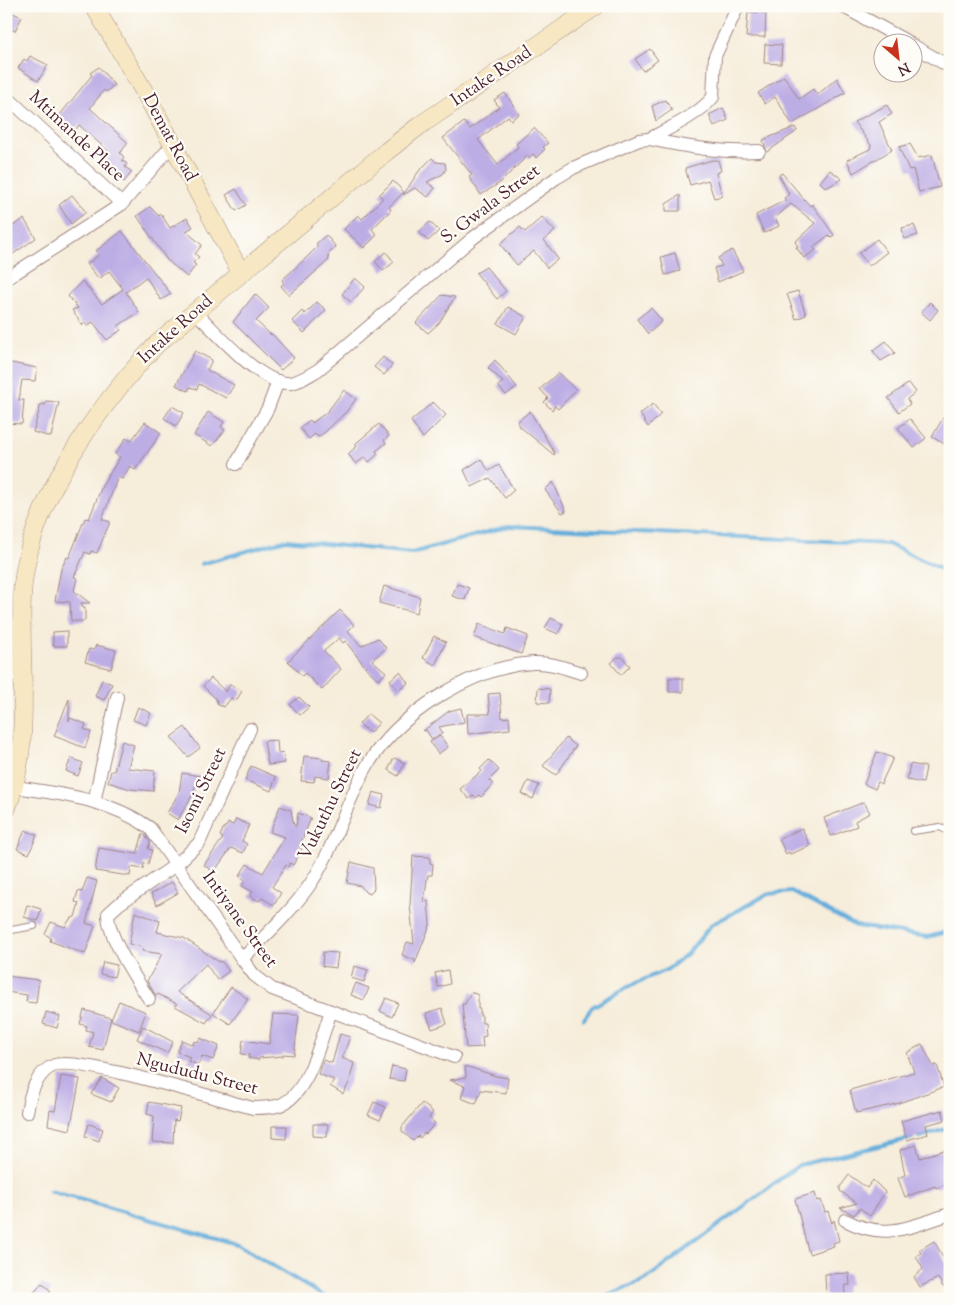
<svg xmlns="http://www.w3.org/2000/svg" width="956" height="1305" font-family="'Sorts Mill Goudy',serif">
	<style>
		.lines { fill: none; stroke-linecap: round; stroke-linejoin: round }
		.stream { stroke: #63addb; stroke-width: 4 }
		.building { fill: #bdade5 }
		.lane-casing { stroke: #a08682; stroke-width: 8 }
		.street-casing { stroke: #a08682; stroke-width: 14 }
		.secondary-casing { stroke: #a08682; stroke-width: 19 }
		.lane { stroke: #fff; stroke-width: 6 }
		.street { stroke: #fff; stroke-width: 12 }
		.secondary { stroke: #f7e8c3; stroke-width: 18 }
		.labels { text-anchor: middle; dominant-baseline: central; stroke-width: 4.5; stroke-linejoin: round; paint-order: stroke }
		.street-label { font-size: 18px; fill: #4a1f2b; stroke: #fdfcf7 }
	</style>
	<rect width="100%" height="100%" fill="#fdfcf7"/>
	<filter id="ink" filterUnits="userSpaceOnUse"><feTurbulence type="fractalNoise" baseFrequency=".02" numOctaves="2"/><feDisplacementMap in="SourceGraphic" scale="10" xChannelSelector="R" yChannelSelector="G"/><feConvolveMatrix kernelMatrix="1 2 1 2 8 2 1 2 1" color-interpolation-filters="sRGB"/></filter>
	<filter id="wash" filterUnits="userSpaceOnUse"><feTurbulence type="fractalNoise" baseFrequency=".0096" numOctaves="4" result="noise"/><feDisplacementMap in="SourceGraphic" scale="20" xChannelSelector="R" yChannelSelector="G"/><feGaussianBlur stdDeviation="1.12" result="paint"/><feColorMatrix in="noise" values="0 0 0 0 0 0 0 0 0 0 0 0 0 0 0 0 0 1.4 0 .05"/><feComposite in="paint" operator="in"/></filter>
	<g filter="url(#wash)">
		<rect width="100%" height="100%" fill="#f6edda"/>
		<g class="lines">
			<!-- stream -->
			<g class="stream">
				<path d="M201 564 286 540 412 553 509 526 888 544 950 573"/>
				<path d="M584 1019 592 1007 629 986 668 969 687 954 711 925 768 894 792 892 856 926 928 937 950 931"/>
				<path d="M919 1137 950 1128"/>
				<path d="M50 1191 237 1244 328 1299"/>
				<path d="M597 1299 645 1280 799 1165 912 1138"/>
			</g>
		</g>
		<g id="blocks">
			<!-- building -->
			<g class="building">
				<path d="M6 10 22 17 15 31 6 27Z"/>
				<path d="M748 12 766 13 765 37H746Z"/>
				<path d="M765 44 782 45 781 64 764 63Z"/>
				<path d="M650 49 658 60 643 71 635 59Z"/>
				<path d="M30 56 48 65 38 81 18 68 24 59 27 61Z"/>
				<path d="M99 67 114 85 106 92 104 90 90 108 128 143 120 153 124 157 122 160 127 164 125 167 132 172 124 182 99 163 108 151 79 125 72 135 55 121 92 75 90 73Z"/>
				<path d="M784 76 799 99 813 89 817 95 837 78 845 93 792 124 775 97 765 104 758 93Z"/>
				<path d="M505 93 519 114 511 120 508 116 478 140 498 165 518 147 516 144 534 128 548 143 543 147 545 149 536 158 533 154 529 158 527 156 501 182 481 195 469 177 472 175 443 138 464 122 470 129 499 107 494 100Z"/>
				<path d="M665 100 672 110 656 121 652 106Z"/>
				<path d="M887 105 892 114 879 122 892 150 853 173 847 160 870 149 871 145 854 122Z"/>
				<path d="M723 108 728 120 714 126 709 115Z"/>
				<path d="M795 127 797 131 767 152 763 140Z"/>
				<path d="M910 144 918 158 932 155 940 187 919 192 913 169 909 170 899 147Z"/>
				<path d="M432 158 436 162 445 163 446 169 443 174 427 182 435 188 428 197 415 188 403 195 419 171Z"/>
				<path d="M712 160H718L721 171 716 173 722 196 714 198 708 180 690 185 685 168Z"/>
				<path d="M830 170 842 179 826 188 820 182Z"/>
				<path d="M782 173 810 206 812 204 834 235 831 237 829 235 813 247 816 250 804 258 796 247 798 246 795 242 815 223 791 204 775 218 779 226 764 233 756 215 786 200 784 198 789 194 779 175Z"/>
				<path d="M393 181 404 192 389 207 391 210 372 229 377 235 364 248 344 229 358 215 362 219 383 198 379 195Z"/>
				<path d="M236 189 246 205 236 211 226 195Z"/>
				<path d="M72 195 86 212 71 224 59 205Z"/>
				<path d="M680 195V211H666V204Z"/>
				<path d="M150 207 159 216 161 214 170 228 187 218 193 227 186 231 202 245 195 254 199 257 193 263 196 265 187 277 167 260 137 216Z"/>
				<path d="M542 217 555 231 544 240 558 259 547 268 534 251 517 265 500 244 520 227 525 232Z"/>
				<path d="M24 219 36 238 6 259V230Z"/>
				<path d="M430 222 439 231 428 241 419 232Z"/>
				<path d="M914 225 918 235 904 239 902 228Z"/>
				<path d="M122 231 171 294 161 300 146 277 126 292 139 312 118 326 121 330 107 340 93 322 87 326 85 323 82 325 72 310 78 308 68 296 82 281 102 304 123 289 109 271 99 279 87 264 99 255 96 251Z"/>
				<path d="M326 235 336 247 328 254 329 260 289 295 281 286 284 283 282 280 306 258 318 246 316 244Z"/>
				<path d="M877 239 887 252 869 266 859 253Z"/>
				<path d="M732 250 743 271 718 282 714 268 722 266 718 258Z"/>
				<path d="M386 252 394 262 383 271 375 261Z"/>
				<path d="M675 253 680 271 665 275 661 257Z"/>
				<path d="M486 267 506 291 497 299 476 273Z"/>
				<path d="M355 278 365 287 351 302 342 294Z"/>
				<path d="M798 291 806 315 796 319 787 294Z"/>
				<path d="M255 294 269 308 256 321 271 335 272 334 294 358 281 370 233 322Z"/>
				<path d="M442 295 455 297 439 323 428 333 416 323Z"/>
				<path d="M317 302 326 310 304 333 292 321 302 311 305 314Z"/>
				<path d="M930 302 938 310 930 320 921 312Z"/>
				<path d="M508 307 526 317 516 334 498 324Z"/>
				<path d="M651 308 662 321 648 334 637 319Z"/>
				<path d="M886 341 895 353 881 361 873 351Z"/>
				<path d="M195 351 212 360 207 370 234 385 226 398 199 384 197 389 190 387 188 391 176 385Z"/>
				<path d="M383 357 392 365 384 375 374 367Z"/>
				<path d="M495 360 517 387 506 395 498 386 503 382 488 368Z"/>
				<path d="M6 362 37 368 35 381 22 380 19 400H24L22 424 6 423Z"/>
				<path d="M558 373 576 390 558 409 555 406 552 410 544 402 548 398 540 389Z"/>
				<path d="M909 383 916 392 907 399 910 404 899 412 888 398Z"/>
				<path d="M344 390 356 399 347 411 324 433 318 437 315 434 309 439 300 428 310 420 312 423 327 412Z"/>
				<path d="M46 401 59 402 51 437 33 432 41 404 45 405Z"/>
				<path d="M433 402 446 415 423 438 411 421Z"/>
				<path d="M653 404 661 414 648 427 640 414Z"/>
				<path d="M172 406 184 413 176 426 164 418Z"/>
				<path d="M950 406V447L932 437Z"/>
				<path d="M530 411 555 454 554 455 518 425V421Z"/>
				<path d="M208 412 224 422 221 427 225 430 212 446 194 435Z"/>
				<path d="M910 419 926 438 914 448 898 428Z"/>
				<path d="M145 422 161 433 135 470 130 466 122 479 118 477 102 519 110 522 97 553 91 551 90 554 85 552 74 577 77 578 74 591 90 603H81L83 608H85V621H71L70 602 55 601 61 569 67 557 69 558 85 518 89 519 102 486 120 457 115 454 126 438 131 441Z"/>
				<path d="M379 424 389 436 384 440 386 443 376 451 378 454 369 462 365 457 356 464 348 454 357 446 355 444Z"/>
				<path d="M481 459 489 471 499 465 514 490 505 498 490 478 472 487 464 470Z"/>
				<path d="M553 482 566 511 562 513 545 490Z"/>
				<path d="M457 584 469 588 465 600 452 596Z"/>
				<path d="M384 586 420 597 417 613 379 603Z"/>
				<path d="M340 610 354 625 348 631 361 646 378 638 386 648 372 660 386 672 379 680 368 670 345 641 343 643 339 638 324 651 341 669 322 690 305 673 302 676 288 661Z"/>
				<path d="M551 618 563 624 558 634 545 628Z"/>
				<path d="M479 624 505 634 507 628 528 636 521 654 474 637Z"/>
				<path d="M67 631V646H53V632Z"/>
				<path d="M434 636 446 642 435 665 423 658Z"/>
				<path d="M96 645 116 650 111 669 85 662 89 649 94 650Z"/>
				<path d="M618 657H622L630 666 621 675 611 663Z"/>
				<path d="M400 672 408 683 398 691 390 680Z"/>
				<path d="M211 678 226 692 230 684 242 691 236 701 231 698 224 707 218 705 216 699 203 686Z"/>
				<rect x="669" y="678" width="14" height="14"/>
				<path d="M102 680 112 684 104 700 95 696Z"/>
				<path d="M538 688 550 689 549 703 537 702Z"/>
				<path d="M500 693 502 718 509 717 510 729 468 734 467 714H490L488 694Z"/>
				<path d="M299 697 309 707 300 715 290 705Z"/>
				<path d="M69 699V721L70 718 86 724 84 729 91 732 85 748 54 736Z"/>
				<path d="M138 707 151 713 146 725 133 720Z"/>
				<path d="M461 708 464 722 439 727 443 733 435 738H431L426 730 423 731 449 711Z"/>
				<path d="M368 714 379 723 370 733 359 724Z"/>
				<path d="M185 727 200 748 188 757 171 737Z"/>
				<path d="M440 736 448 747 438 754 430 742Z"/>
				<path d="M566 738 576 746 556 775 543 766Z"/>
				<path d="M277 740 278 753 283 752 285 763 268 765 264 741Z"/>
				<path d="M122 741 134 745 128 768 155 771 153 791 130 789 108 782 111 771H114Z"/>
				<path d="M877 752 893 758 881 784 878 782 875 789 864 784Z"/>
				<path d="M304 756 322 758V760L331 761 329 778 315 776 314 782 301 781Z"/>
				<path d="M71 758 83 763 78 776 66 771Z"/>
				<path d="M394 758 405 763 398 776 388 770Z"/>
				<path d="M489 760 499 770 489 780 493 784 481 797 479 795 476 798 474 795 469 799 460 789 482 771 480 769Z"/>
				<path d="M910 764 926 767 923 783 907 780Z"/>
				<path d="M251 766 276 777 271 791 245 780Z"/>
				<path d="M182 773 200 776 198 786H195L193 794 178 820 167 813 179 793Z"/>
				<path d="M528 781 539 785 533 799 522 794Z"/>
				<path d="M373 792 384 795 381 808 369 805Z"/>
				<path d="M864 802 870 813 855 821 857 826 831 836 824 818Z"/>
				<path d="M280 806 291 810 294 826H296L298 813 311 818 299 847 302 849 293 865 290 863 288 867 286 865 272 887 281 893 274 905 262 898 259 901 250 896 253 892 242 886 245 880 239 876 247 864 263 873 285 837 270 832Z"/>
				<path d="M236 819 249 825 242 841 247 844 243 853 231 848 214 872 204 865 223 838 220 836 224 827H226L228 823 233 825Z"/>
				<path d="M802 828 810 846 790 854 789 852 786 854 779 839Z"/>
				<path d="M25 830 37 835 29 854 17 849Z"/>
				<path d="M143 833 150 842 148 849 152 850 148 864 144 863 143 869 131 867 130 876 95 871 99 848 137 854Z"/>
				<path d="M413 856 430 857V863L433 864 432 875H428L427 880 424 902 428 901 430 925 415 963V960L402 955 407 942 414 944 410 905Z"/>
				<path d="M351 862 373 868 374 889 370 894 365 892 361 886 347 883Z"/>
				<path d="M87 878 97 881 86 923 95 926 85 954 50 941 51 938 45 934 51 922 65 927 70 919 75 917 79 903 75 902 78 891 82 892Z"/>
				<path d="M172 882 178 893 157 905 151 894Z"/>
				<path d="M27 905 41 909 38 921 24 917Z"/>
				<path d="M135 912 160 921 157 932 184 938 219 962 221 961 229 971 217 980 206 964 177 992 212 1014 206 1023 175 1006 177 1004 158 994 156 996 147 981 162 954 142 951 143 948 138 946 129 944Z"/>
				<path d="M323 952 338 953 336 968 322 966Z"/>
				<path d="M103 962 117 965 114 977 100 974Z"/>
				<path d="M354 966 368 970 364 982 351 978Z"/>
				<path d="M448 970 450 984 438 987 435 973Z"/>
				<path d="M6 976 39 980 36 1003 26 1002 27 995 6 992Z"/>
				<path d="M356 983 369 988 364 1000 351 995Z"/>
				<path d="M231 987 248 999 230 1024 213 1013Z"/>
				<path d="M471 992 478 995V1009H480V1016H482V1023H485L486 1036 482 1037 483 1047 466 1048 462 1004H465Z"/>
				<path d="M386 998 398 1003 392 1017 380 1011Z"/>
				<path d="M119 1001 146 1012 139 1031 111 1020Z"/>
				<path d="M442 1008 447 1024 432 1029 426 1013Z"/>
				<path d="M84 1010 111 1018 103 1050 89 1047 93 1032 86 1030 87 1026 80 1024Z"/>
				<path d="M46 1012 60 1016 57 1028 43 1024Z"/>
				<path d="M273 1014 299 1015 294 1055 283 1054V1056L259 1058V1060L248 1058 249 1055 241 1054 243 1040 269 1044Z"/>
				<path d="M143 1026 173 1042 167 1053 137 1039Z"/>
				<path d="M340 1034 350 1037 342 1058 354 1063 349 1083 343 1094 330 1086 334 1080 318 1074 323 1060 332 1063Z"/>
				<path d="M200 1038 219 1046 213 1060 202 1056 198 1065 188 1061 190 1057 177 1052 182 1040 193 1045 194 1041 198 1042Z"/>
				<path d="M922 1044 933 1066 937 1065 944 1087 896 1104 856 1113 850 1090 914 1072 907 1053Z"/>
				<path d="M392 1066 406 1069 404 1081 389 1079Z"/>
				<path d="M465 1066 496 1076 508 1078 506 1093 481 1090 476 1104 461 1098 465 1086 450 1080 466 1077Z"/>
				<path d="M61 1076 80 1079 70 1130 48 1125 50 1110 55 1111Z"/>
				<path d="M102 1078 119 1088 111 1102 91 1094Z"/>
				<path d="M149 1102 181 1108 178 1121 174 1120 173 1143 152 1142 154 1116 147 1114Z"/>
				<path d="M374 1102 386 1107 380 1120 368 1115Z"/>
				<path d="M422 1103 433 1112 429 1118 435 1123 426 1134 424 1133 420 1138 418 1136 413 1141 402 1131V1127Z"/>
				<path d="M942 1110 945 1120 926 1125 928 1134 907 1140 901 1121Z"/>
				<path d="M89 1124 103 1129 99 1141 85 1136Z"/>
				<path d="M313 1124H328L327 1137 313 1136Z"/>
				<path d="M272 1126H287L286 1139 272 1138Z"/>
				<path d="M916 1145 920 1158 950 1148V1183L936 1188 935 1186 905 1197 898 1178 905 1175 900 1150Z"/>
				<path d="M849 1175 867 1188 873 1180 885 1192 870 1216 860 1208 854 1215 840 1208 857 1203 840 1191V1187Z"/>
				<path d="M815 1193 817 1201 821 1200 825 1212 828 1211 832 1223 834 1220 839 1241 833 1243 834 1246 809 1254 795 1199Z"/>
				<path d="M934 1241 950 1269V1283L943 1287 938 1278 920 1287 914 1277 923 1269 916 1256 921 1253 919 1250Z"/>
				<path d="M849 1273 850 1285H846L844 1299H826L825 1274Z"/>
				<path d="M42 1283 51 1291 44 1299H39L33 1294Z"/>
			</g>
		</g>
	</g>
	<g filter="url(#ink)">
		<use href="#blocks" fill-opacity="0" stroke="#a08682" stroke-width="1"/>
		<g class="lines">
			<defs>
				<g id="lane">
					<path d="M913 831 940 827 950 832"/>
					<path d="M6 931 34 926"/>
				</g>
				<g id="street">
					<path d="M842 6 908 42"/>
					<path d="M914 46 950 67"/>
					<path d="M6 96 122 204"/>
					<path d="M649 139C668 129 700 114 713 97L715 56 738 6"/>
					<path d="M6 279 122 204 172 145"/>
					<path d="M194 311C215 330 257 381 286 383 297 384 309 375 318 370L473 238 556 178 573 168 639 140 649 139C686 147 721 153 759 151"/>
					<path d="M236 464 268 408 278 381"/>
					<path d="M6 676H21"/>
					<path d="M16 787C62 794 111 800 150 828L242 959 254 975 272 989 454 1057"/>
					<path d="M94 802 117 697"/>
					<path d="M242 959C266 935 290 913 309 886 335 848 345 804 367 766 398 714 472 667 533 663 550 662 565 668 581 673"/>
					<path d="M149 999C136 979 108 937 108 914L119 904 177 864 199 843 250 729"/>
					<path d="M27 1112C30 1094 36 1072 55 1065 77 1056 220 1100 253 1108 262 1108 271 1108 280 1105 309 1094 321 1038 331 1011"/>
					<path d="M845 1220C885 1241 909 1227 950 1214"/>
				</g>
				<g id="secondary">
					<path d="M94 6 148 98 241 273"/>
					<path d="M6 810C33 745 19 666 22 596 26 506 97 407 157 344L387 151 419 126 596 6"/>
				</g>
			</defs>
			<!-- lane casing -->
			<use href="#lane" class="lane-casing"/>
			<!-- street casing -->
			<use href="#street" class="street-casing"/>
			<!-- secondary casing -->
			<use href="#secondary" class="secondary-casing"/>
			<!-- lane -->
			<use href="#lane" class="lane"/>
			<!-- street -->
			<use href="#street" class="street"/>
			<!-- secondary -->
			<use href="#secondary" class="secondary"/>
		</g>
	</g>
	<g class="labels">
		<!-- street labels -->
		<g class="street-label">
			<text transform="translate(492 77) rotate(-34)">Intake Road</text>
			<text transform="translate(76 137) rotate(43)">Mtimande Place</text>
			<text transform="translate(169 138) rotate(62)">Demat Road</text>
			<text transform="translate(491 205) rotate(-37)">S. Gwala Street</text>
			<text transform="translate(176 330) rotate(-42)">Intake Road</text>
			<text transform="translate(202 791) rotate(-64)">Isomi Street</text>
			<text transform="translate(331 805) rotate(-64)">Vukuthu Street</text>
			<text transform="translate(239 920) rotate(54)">Intiyane Street</text>
			<text transform="translate(197 1075) rotate(14)">Ngududu Street</text>
		</g>
	</g>
	<!-- margin -->
	<rect width="956" height="1305" fill="none" stroke="#fdfcf7" stroke-width="25"/>
	<!-- north arrow -->
	<g transform="translate(898 58) rotate(152)"><circle r="24" fill="#fdfcf7" stroke="#b5a4a5"/>
	<path d="M0-4L9 19L0 12L-9 19Z" fill="#c8321e"/>
	<text y="-8" font-size="14" font-weight="bold" text-anchor="middle" fill="#4a1f2b">N</text>
	</g>
</svg>
